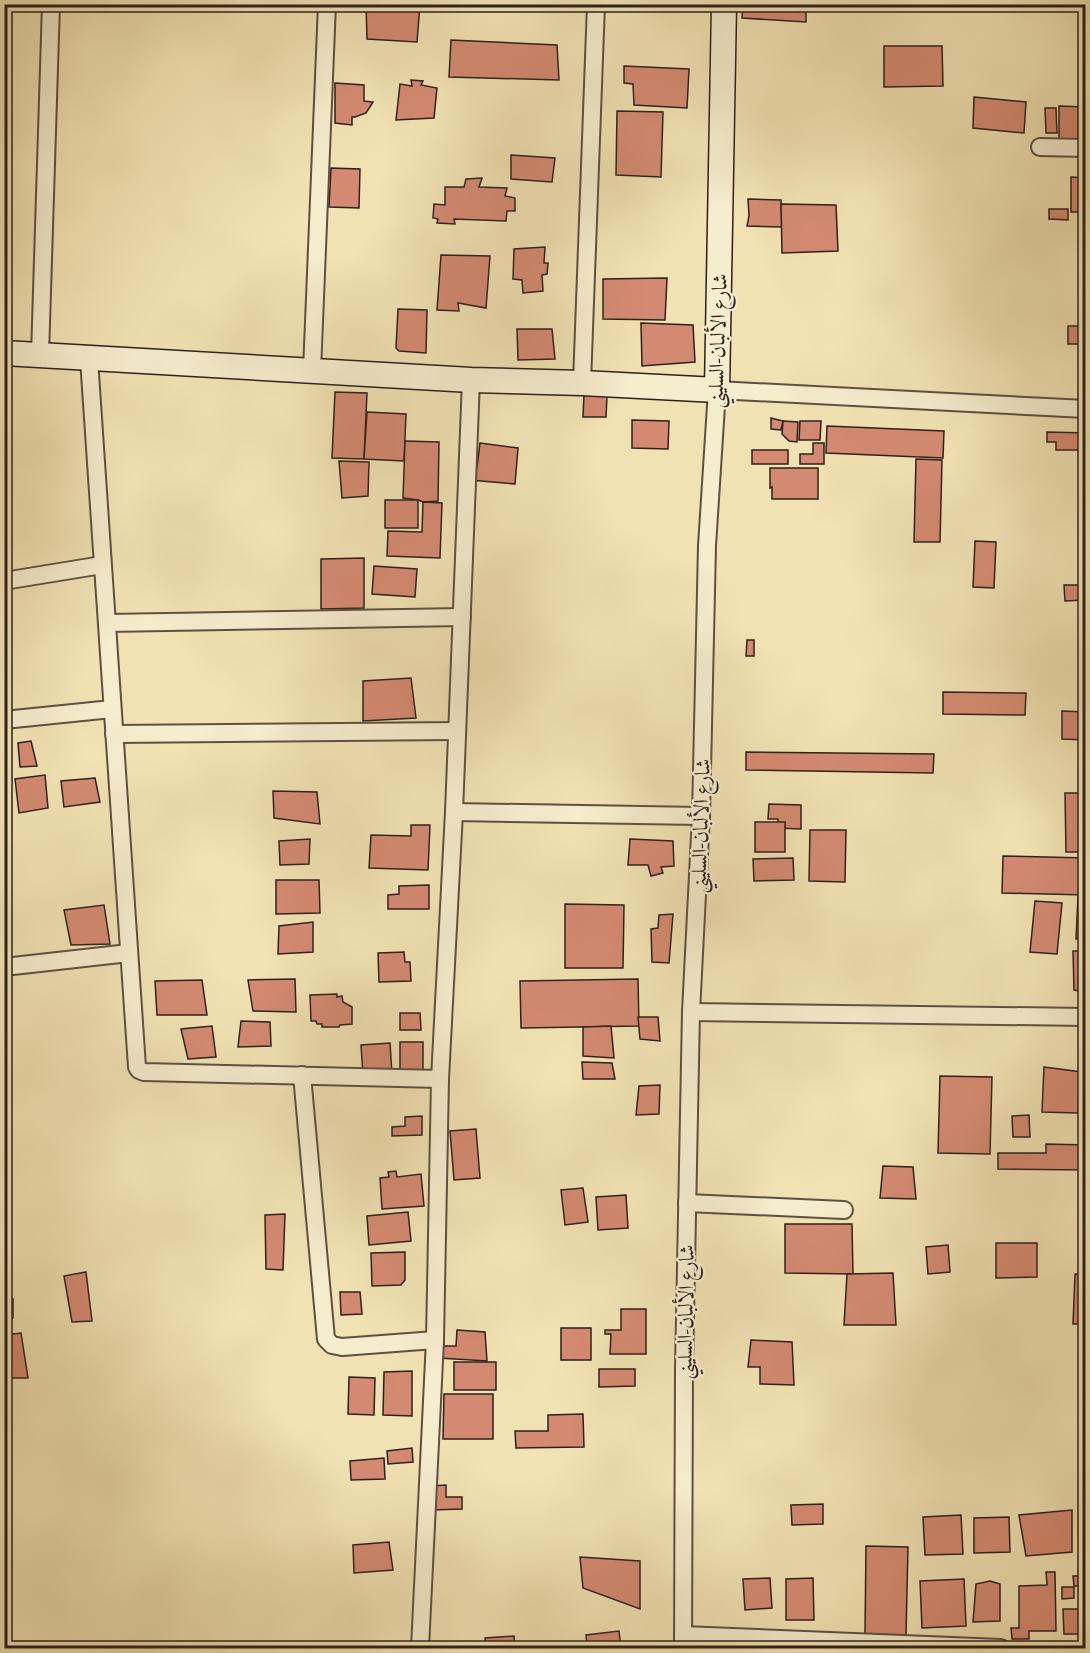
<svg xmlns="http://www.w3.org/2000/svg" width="1090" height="1653" font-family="'EB Garamond',Amiri,serif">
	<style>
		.building { fill: #d48a72; stroke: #2d201b; stroke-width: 1.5 }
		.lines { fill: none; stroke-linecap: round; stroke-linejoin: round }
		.street-casing { stroke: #5e5041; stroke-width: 20 }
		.secondary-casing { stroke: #2d201b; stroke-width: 27 }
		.street { stroke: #f6ecce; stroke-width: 16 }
		.secondary { stroke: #f6ecce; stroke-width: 24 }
		.labels { text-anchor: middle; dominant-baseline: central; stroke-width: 4.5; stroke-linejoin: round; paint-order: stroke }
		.street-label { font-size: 21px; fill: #2d201b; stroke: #f6ecce }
	</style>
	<rect width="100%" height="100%" fill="#f1e2b4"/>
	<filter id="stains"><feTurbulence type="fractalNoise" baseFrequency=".00333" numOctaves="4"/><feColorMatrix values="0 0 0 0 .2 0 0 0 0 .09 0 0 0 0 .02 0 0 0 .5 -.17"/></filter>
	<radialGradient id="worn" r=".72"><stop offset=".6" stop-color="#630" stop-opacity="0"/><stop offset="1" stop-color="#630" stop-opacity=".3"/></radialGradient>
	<!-- building -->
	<g class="building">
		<path d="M366 4H420L417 42 367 39Z"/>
		<path d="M743 4H806V22L742 18Z"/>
		<path d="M451 40 557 45 559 80 449 77Z"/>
		<path d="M884 46H942L943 86 884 87Z"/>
		<path d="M624 66 689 69 687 108 634 105 633 84 624 83Z"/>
		<path d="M411 80 423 81 421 85 437 88 434 118 396 120 400 84 412 86Z"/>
		<path d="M335 83 364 85V101L373 102 366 113 355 117H352V125L335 123Z"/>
		<path d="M974 97 1026 102 1024 133 973 128Z"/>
		<path d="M1059 106 1086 107V143H1059Z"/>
		<path d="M1045 108H1056L1057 133H1046Z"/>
		<path d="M617 111 663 112 661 177 616 175Z"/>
		<path d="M511 155 555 158 552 182 511 179Z"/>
		<path d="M331 168 360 169 359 208 329 207Z"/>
		<path d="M1071 177 1086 178V212H1071Z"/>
		<path d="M482 178 479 187 507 188 505 196 515 198V211H507L506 221 454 219 455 224 437 223 438 219 433 218 434 204 445 205V187H464L466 179Z"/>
		<path d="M748 199 781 200 782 227 747 226 749 216Z"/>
		<path d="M781 204 836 205 838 251 782 253Z"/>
		<path d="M1049 209H1068V220L1049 219Z"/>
		<path d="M545 247 544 263H548L547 274 542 275 543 291 523 293 522 280 513 279 514 249Z"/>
		<path d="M441 255 490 256 486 308 458 303 459 311 437 310Z"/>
		<path d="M667 278 665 320 603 319V279Z"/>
		<rect x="1084" y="307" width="2" height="23"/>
		<path d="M398 309 427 310 426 353 399 351 396 348Z"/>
		<path d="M641 323 693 325 695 362 642 366Z"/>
		<path d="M1068 326H1079L1080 344H1068Z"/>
		<path d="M517 329H552L555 359 518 360Z"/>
		<path d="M335 392 367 393 364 459 332 458Z"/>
		<path d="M584 395 607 396 606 417H583Z"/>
		<path d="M367 412 406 414 404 461 364 459Z"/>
		<path d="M771 418 783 421 781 430 771 429Z"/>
		<path d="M632 420 669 421 668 449 632 448Z"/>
		<path d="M783 421 798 422 797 442 789 441 782 434Z"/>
		<path d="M800 421H821L820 440H799Z"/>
		<path d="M827 426 944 431 943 458 826 453Z"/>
		<path d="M1047 432 1086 433V450H1056V442H1047Z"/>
		<path d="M405 441 439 442 438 501 423 502 418 500 403 498Z"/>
		<path d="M480 443 518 448 515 484 470 480 471 468H477Z"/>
		<path d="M813 443H824V464H800V454H813Z"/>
		<rect x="752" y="450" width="36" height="14"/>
		<path d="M916 459 942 460 940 542H914Z"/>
		<path d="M339 461 369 462 368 496 342 498Z"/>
		<path d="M770 468H818V499H772V487L770 488Z"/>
		<rect x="385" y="500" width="33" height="28"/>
		<path d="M423 502 442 503 440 558 387 556 388 531 422 532Z"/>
		<path d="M975 541 996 542 994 588 973 587Z"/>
		<path d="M364 558V608L321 609V559Z"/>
		<path d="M374 566 417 569 415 597 372 594Z"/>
		<path d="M1064 585H1083L1084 600 1065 601Z"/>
		<path d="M747 640H754V656H746Z"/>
		<path d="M411 678 416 718 363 721V681Z"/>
		<path d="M943 692 1026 693 1025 715 943 714Z"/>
		<path d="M1062 711 1086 712V740L1062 739Z"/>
		<path d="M31 741 37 766 20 767 18 743Z"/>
		<path d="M8 744 10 769H4V745Z"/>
		<path d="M746 752 934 754 933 773 746 770Z"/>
		<path d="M45 775 48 808 19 813 15 779Z"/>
		<path d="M95 778 100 802 64 807 61 781Z"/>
		<path d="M273 791 317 792 320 824 274 818Z"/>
		<path d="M1065 793H1086V852H1066Z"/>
		<path d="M769 804 801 805V829L777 828 778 819H768Z"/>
		<rect x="755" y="822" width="30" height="30"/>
		<path d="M411 825H430L428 870 369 868 371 835 411 836Z"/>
		<path d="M810 830H846L845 882 809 881Z"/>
		<path d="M310 839 309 864 280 865 279 841Z"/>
		<path d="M630 839 673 841 674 866 661 867 663 873 651 876 648 865H628Z"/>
		<path d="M1003 856 1086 858V895L1002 893Z"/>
		<path d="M793 858 794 880 754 881 753 859Z"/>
		<path d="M276 880H319L320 913 276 914Z"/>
		<path d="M429 885V909H388V895L399 894V886Z"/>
		<path d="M1078 896H1086V939H1076Z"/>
		<path d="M1035 901 1062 903 1057 954 1030 952Z"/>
		<path d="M565 904 624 905 623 968H565Z"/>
		<path d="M104 905 110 944 71 945 64 910Z"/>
		<path d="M673 914 669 963 652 962 651 929 658 928 659 915Z"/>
		<path d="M313 922V952L278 954 279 926Z"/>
		<path d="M1073 951H1086V992L1074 990Z"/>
		<path d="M404 952 405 962H410L411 981 379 982 378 953Z"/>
		<path d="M295 979 296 1012 253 1011 248 980Z"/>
		<path d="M638 979 639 1026 521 1028 520 981Z"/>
		<path d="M202 980 207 1015H157L155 981Z"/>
		<path d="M337 994V997L342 996 343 1002 352 1007V1024L340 1025 339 1027H322V1024H317L316 1021H311L310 995Z"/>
		<path d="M400 1013H420L421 1030H400Z"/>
		<path d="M638 1017H658L660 1041 640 1039Z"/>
		<path d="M241 1021 270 1022 271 1046 238 1047Z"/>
		<path d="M212 1026 216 1057 188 1059 181 1029Z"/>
		<path d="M611 1026 614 1058 583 1056V1027Z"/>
		<rect x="400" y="1042" width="23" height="33"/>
		<path d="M390 1043 392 1074 363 1076 361 1045Z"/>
		<path d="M582 1062 612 1063 615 1079H583Z"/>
		<path d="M1044 1067 1082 1072 1078 1113 1042 1112Z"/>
		<path d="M940 1076 992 1077 990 1154 938 1153Z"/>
		<path d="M660 1085 659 1114 636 1115 639 1086Z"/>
		<path d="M1029 1115 1030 1137H1013L1012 1116Z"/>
		<path d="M422 1116V1135L392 1136V1127L405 1126V1117Z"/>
		<path d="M476 1129 480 1178 454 1180 450 1131Z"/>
		<path d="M1046 1144 1086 1145V1170L998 1169V1153H1046Z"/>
		<path d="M883 1166 913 1167 916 1199 880 1198Z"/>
		<path d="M396 1171 397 1177 421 1174 424 1206 382 1209 380 1178 389 1177 388 1172Z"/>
		<path d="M583 1188 588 1222 565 1225 561 1190Z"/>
		<path d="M626 1195 628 1228 598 1230 596 1197Z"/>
		<path d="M408 1212 411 1241 369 1245 367 1216Z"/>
		<path d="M285 1214 283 1270 266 1269 265 1215Z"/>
		<path d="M785 1224H852L853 1274 785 1273Z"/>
		<path d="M996 1243H1037V1277L996 1278Z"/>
		<path d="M948 1245 950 1272 928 1274 926 1247Z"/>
		<path d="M405 1252V1280L401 1285 372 1286 371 1253Z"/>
		<path d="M86 1272 92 1321 72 1322 64 1276Z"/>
		<path d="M893 1273 896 1325H844L847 1274Z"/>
		<path d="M1075 1274 1086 1275V1324H1073Z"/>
		<path d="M340 1292H360L362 1314 341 1315Z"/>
		<rect x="4" y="1299" width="9" height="19"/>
		<path d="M621 1309H646V1354H610L611 1334H605V1330H621Z"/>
		<rect x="561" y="1328" width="30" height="32"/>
		<path d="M457 1330 485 1332 487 1361 439 1358V1342L444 1341V1346H456Z"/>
		<path d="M21 1333 28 1378H4V1335Z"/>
		<path d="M751 1340 792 1342 794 1385 760 1384V1367H748Z"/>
		<rect x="454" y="1362" width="42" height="28"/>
		<path d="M599 1369H635V1386L599 1387Z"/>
		<path d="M412 1371V1416L383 1415 384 1372Z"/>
		<path d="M349 1377 375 1378 374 1415 348 1414Z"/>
		<path d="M444 1394H493V1439H443Z"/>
		<path d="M583 1414 584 1447 516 1448 515 1431H548V1415Z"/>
		<path d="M412 1448 413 1462 388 1464 387 1451Z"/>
		<path d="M384 1458 385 1479 351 1480 350 1461Z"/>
		<path d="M446 1485V1497H462V1509L432 1510 431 1486Z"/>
		<path d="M823 1504V1524L792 1525 791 1505Z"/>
		<path d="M1072 1510V1552L1026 1556 1019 1515Z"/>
		<path d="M961 1515 963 1554 925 1555 923 1517Z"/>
		<path d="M1009 1517 1010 1552 974 1553V1518Z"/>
		<path d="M389 1542 393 1570 354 1573 353 1545Z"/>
		<path d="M866 1546 908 1547 906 1635 865 1634Z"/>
		<path d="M580 1557 640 1561V1609L583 1588Z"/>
		<path d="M1046 1572H1055L1056 1631H1029V1639H1012L1011 1628H1019V1586L1047 1585Z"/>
		<path d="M1073 1576H1081V1586H1074Z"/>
		<path d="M770 1578 772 1608 745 1610 743 1579Z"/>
		<path d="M813 1578 814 1620H786V1579Z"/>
		<path d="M964 1579 966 1626 922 1628 920 1581Z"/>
		<path d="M990 1581 1000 1584V1621L973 1622 976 1584Z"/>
		<path d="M1062 1587H1074V1598L1062 1599Z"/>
		<path d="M1081 1593 1086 1594V1634H1064L1063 1609H1082Z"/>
		<path d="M619 1631 621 1648H587L586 1635Z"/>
		<path d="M514 1636 515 1648H486L485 1638Z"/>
	</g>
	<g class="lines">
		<defs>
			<g id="street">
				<path d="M1040 147 1086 148"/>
				<path d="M40 355 51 4"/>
				<path d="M89 359 137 1067 139 1070 144 1072 440 1079"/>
				<path d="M312 371 327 4"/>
				<path d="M582 383 596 4"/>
				<path d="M4 581 102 565"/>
				<path d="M107 623 462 617"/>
				<path d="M4 720 112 709"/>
				<path d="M114 734 456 731"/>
				<path d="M454 812 701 816"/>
				<path d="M4 967 129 953"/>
				<path d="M691 1012 1086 1017"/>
				<path d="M302 1075 326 1339 332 1345 342 1347 435 1340"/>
				<path d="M687 1203 844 1210"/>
				<path d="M683 1635 1001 1648"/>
				<path d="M420 1648 435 1340 440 1079 454 812 471 380"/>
				<path d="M683 1648 684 1369 691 1012 701 816 707 546 717 390 1086 409"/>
			</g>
			<path id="secondary" d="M4 353 471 380 582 383 717 390 724 4"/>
		</defs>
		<!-- street casing -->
		<use href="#street" class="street-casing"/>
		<!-- secondary casing -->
		<use href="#secondary" class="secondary-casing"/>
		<!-- street -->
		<use href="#street" class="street"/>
		<!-- secondary -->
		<use href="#secondary" class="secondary"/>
	</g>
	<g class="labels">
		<!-- street labels -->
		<g class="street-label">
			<text transform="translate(717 341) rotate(-88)">شارع الألبان-السليني</text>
			<text transform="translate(700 826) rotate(-88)">شارع الألبان-السليني</text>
			<text transform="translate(685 1312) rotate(-89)">شارع الألبان-السليني</text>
		</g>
	</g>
	<!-- margin -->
	<rect width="1090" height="1653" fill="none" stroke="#f1e2b4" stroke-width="24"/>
	<rect x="6" y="6" width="1078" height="1641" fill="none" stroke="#2d201b" stroke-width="3"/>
	<rect x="12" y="12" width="1066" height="1629" fill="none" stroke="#2d201b" stroke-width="1.5"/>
	<rect width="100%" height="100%" filter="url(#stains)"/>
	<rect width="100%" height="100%" fill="url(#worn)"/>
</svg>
